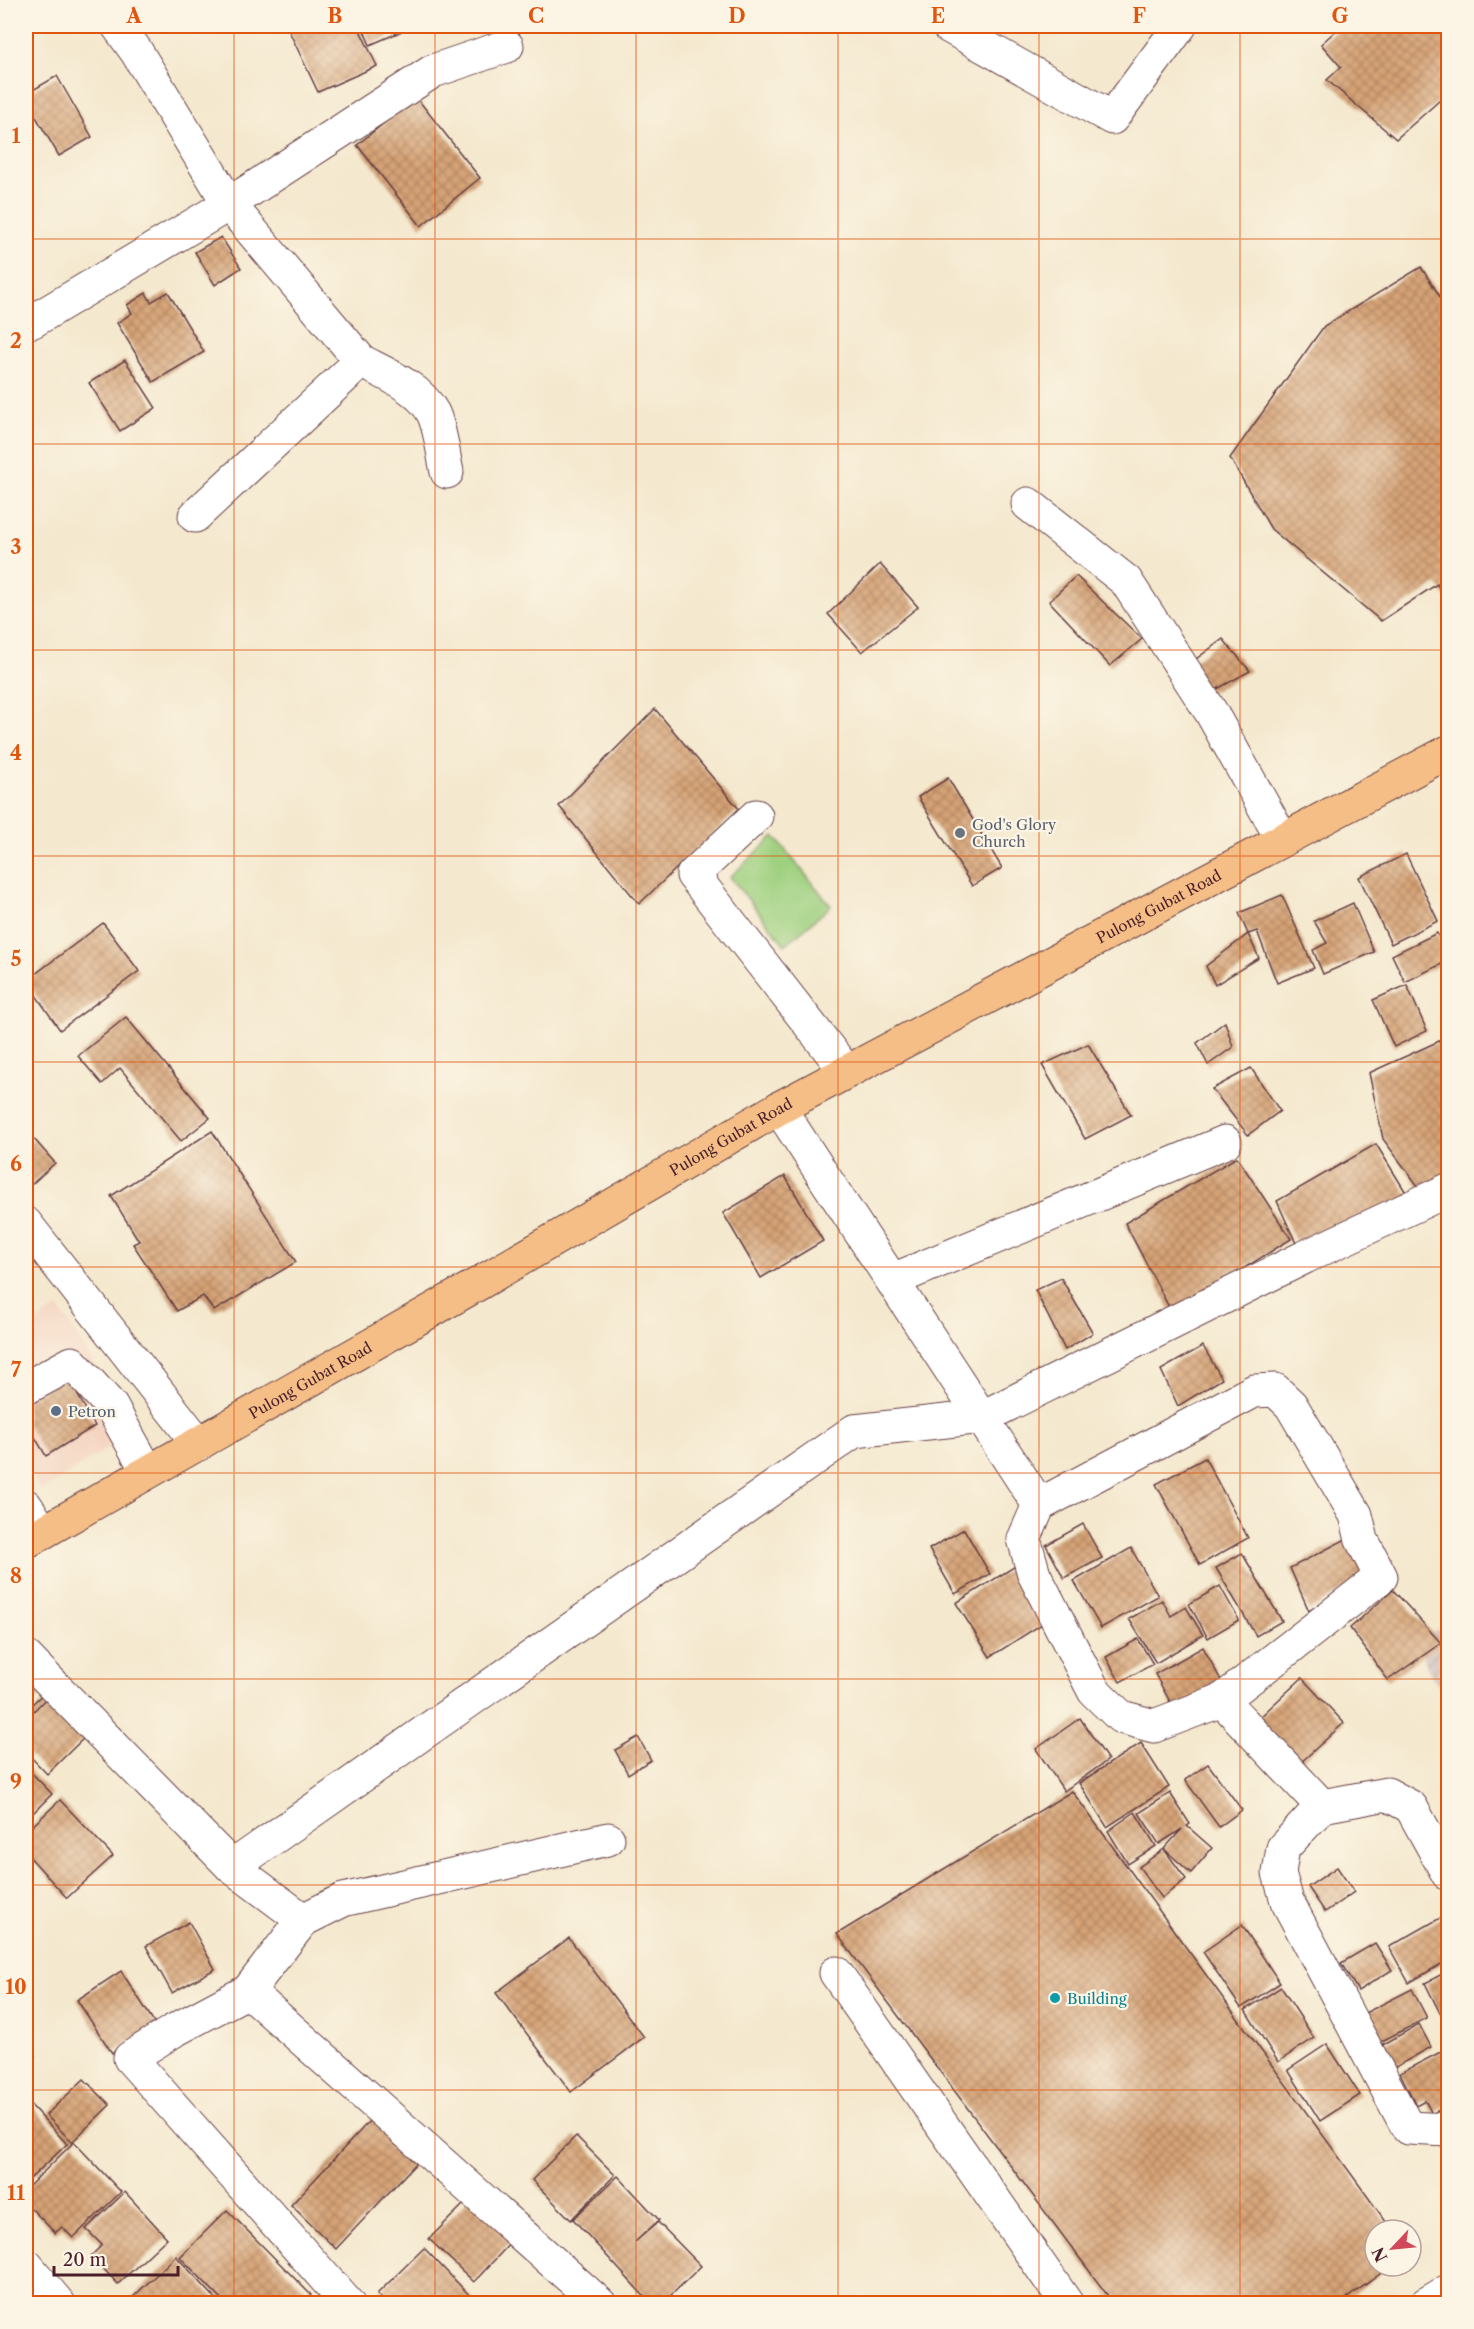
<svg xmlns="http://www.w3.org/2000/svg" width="1474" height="2329" font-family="'Libre Caslon Text',serif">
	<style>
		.built { fill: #f4d3c0 }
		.industrial { fill: url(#industrial-furrows) }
		.pitch { fill: #9ed07f; stroke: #747855; stroke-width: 1.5 }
		.building { fill: url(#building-cross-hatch) }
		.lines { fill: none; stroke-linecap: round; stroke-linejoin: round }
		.minor-casing { stroke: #643d43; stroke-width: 35 }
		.major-casing { stroke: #643d43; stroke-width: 35 }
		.minor { stroke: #fff; stroke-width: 33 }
		.major { stroke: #f5be86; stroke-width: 33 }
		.grid { fill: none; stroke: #e0560e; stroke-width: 1.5; stroke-opacity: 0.55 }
		.worship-dot { fill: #6b7280; stroke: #fcf5e5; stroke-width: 2 }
		.service-dot { fill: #5c6f8a; stroke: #fcf5e5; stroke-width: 2 }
		.culture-dot { fill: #0f9aa8; stroke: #fcf5e5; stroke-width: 2 }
		.labels { text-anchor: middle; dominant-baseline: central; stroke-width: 4.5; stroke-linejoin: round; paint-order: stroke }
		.worship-label { font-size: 15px; fill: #5b616d; stroke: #fcf5e5; text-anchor: start }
		.street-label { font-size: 15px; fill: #4a1f2b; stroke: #fcf5e5 }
		.service-label { font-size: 15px; fill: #4e5e75; stroke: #fcf5e5; text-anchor: start }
		.culture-label { font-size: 15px; fill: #0d838f; stroke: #fcf5e5; text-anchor: start }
		.neatline { fill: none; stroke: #e0560e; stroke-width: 2 }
		.grid-label { font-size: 20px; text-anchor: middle; font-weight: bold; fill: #e0560e }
	</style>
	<defs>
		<pattern id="industrial-furrows" width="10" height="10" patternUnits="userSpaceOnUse" patternTransform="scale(1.5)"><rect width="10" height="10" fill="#d0c0bc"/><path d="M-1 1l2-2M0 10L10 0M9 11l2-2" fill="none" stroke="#b4a5a2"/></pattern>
		<pattern id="building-cross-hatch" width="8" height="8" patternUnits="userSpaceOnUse" patternTransform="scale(1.5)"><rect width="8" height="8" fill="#d6a376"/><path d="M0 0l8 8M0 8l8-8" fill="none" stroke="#b08461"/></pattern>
	</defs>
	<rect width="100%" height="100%" fill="#fcf5e5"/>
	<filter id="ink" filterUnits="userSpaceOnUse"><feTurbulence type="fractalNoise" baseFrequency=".0167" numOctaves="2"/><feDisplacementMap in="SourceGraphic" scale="12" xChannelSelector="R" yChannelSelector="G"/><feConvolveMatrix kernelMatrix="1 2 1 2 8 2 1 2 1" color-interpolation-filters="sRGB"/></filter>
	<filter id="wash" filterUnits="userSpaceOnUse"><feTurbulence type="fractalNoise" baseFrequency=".008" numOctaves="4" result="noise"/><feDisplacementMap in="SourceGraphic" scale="24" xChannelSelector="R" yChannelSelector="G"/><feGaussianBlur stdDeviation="1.35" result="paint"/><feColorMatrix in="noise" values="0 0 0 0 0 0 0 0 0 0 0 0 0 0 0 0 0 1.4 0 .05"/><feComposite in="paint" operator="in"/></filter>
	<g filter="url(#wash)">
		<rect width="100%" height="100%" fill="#f4e8ce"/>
		<!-- built -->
		<path class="built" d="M58 1307 137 1429 41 1491 26 1468V1328Z"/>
		<!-- industrial -->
		<path class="industrial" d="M1448 1625V1704L1415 1643Z"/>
		<!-- pitch -->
		<path class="pitch" d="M774 836 831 906 785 945 730 877Z"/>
		<g id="blocks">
			<!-- building -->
			<g class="building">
				<path d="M301 26H358L377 66 318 92 289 31Z"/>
				<path d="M362 26H400L402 31 370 45Z"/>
				<path d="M1341 26H1448V93L1396 139 1327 80 1341 67 1321 44Z"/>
				<path d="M57 76 92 137 59 156 26 100V94Z"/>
				<path d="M416 97 480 178 421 226 357 145Z"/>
				<path d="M221 237 241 268 215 285 195 252Z"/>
				<path d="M1421 267 1448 309V602L1437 584 1381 621 1271 529 1230 458 1324 326Z"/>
				<path d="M168 292 204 352 153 382 117 323 132 313 127 305 146 293 151 302Z"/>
				<path d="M125 360 156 408 120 431 89 383Z"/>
				<path d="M880 564 918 607 862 652 828 614Z"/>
				<path d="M1076 576 1142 639 1110 666 1049 601Z"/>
				<path d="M1223 639 1250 671 1208 694 1188 665Z"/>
				<path d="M655 709 739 809 639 904 559 806Z"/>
				<path d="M948 778 1002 868 972 886 918 797Z"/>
				<path d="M1406 854 1438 921 1391 944 1359 877Z"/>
				<path d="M1282 895 1314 968 1277 983 1257 931 1248 934 1239 913Z"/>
				<path d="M1353 903 1374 952 1323 974 1313 950 1327 943 1314 921Z"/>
				<path d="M103 923 139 971 60 1030 26 981Z"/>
				<path d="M1437 933 1448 956V961L1405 982 1392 955Z"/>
				<path d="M1248 934 1259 958 1215 985 1206 966Z"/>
				<path d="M1407 985 1427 1031 1394 1047 1373 1000Z"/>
				<path d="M126 1017 210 1118 181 1141 120 1068 102 1084 78 1056Z"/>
				<path d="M1225 1022 1233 1047 1208 1065 1197 1043Z"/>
				<path d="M1448 1037V1173L1421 1190 1383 1139 1369 1073Z"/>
				<path d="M1088 1044 1131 1115 1085 1139 1042 1065Z"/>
				<path d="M1251 1068 1280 1111 1248 1135 1212 1089Z"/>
				<path d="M212 1131 296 1262 214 1311 203 1296 177 1311 133 1244 139 1241 111 1196Z"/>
				<path d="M34 1139 55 1163 31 1185 26 1180V1147Z"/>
				<path d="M1376 1144 1410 1199 1299 1250 1277 1201Z"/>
				<path d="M1237 1157 1291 1239 1172 1313 1125 1223Z"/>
				<path d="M785 1176 823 1241 761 1278 723 1213Z"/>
				<path d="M1061 1278 1093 1333 1065 1350 1035 1290Z"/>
				<path d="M1203 1346 1222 1379 1178 1406 1161 1370Z"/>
				<path d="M67 1376 95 1426 46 1456 26 1422V1401Z"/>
				<path d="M1205 1458 1248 1538 1200 1565 1156 1484Z"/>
				<path d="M1083 1524 1102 1558 1064 1578 1046 1545Z"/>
				<path d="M964 1529 990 1574 955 1594 929 1549Z"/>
				<path d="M1346 1539 1370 1573 1309 1611 1290 1568Z"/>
				<path d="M1131 1548 1158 1596 1101 1628 1074 1581Z"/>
				<path d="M1242 1553 1282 1621 1256 1636 1216 1568Z"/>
				<path d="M1017 1565 1050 1619 990 1657 956 1603Z"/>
				<path d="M1220 1586 1239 1620 1208 1638 1189 1604Z"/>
				<path d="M1393 1590 1441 1643 1388 1680 1350 1628Z"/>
				<path d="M1162 1600 1171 1616 1186 1607 1203 1635 1156 1663 1129 1619Z"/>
				<path d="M1138 1639 1153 1664 1120 1682 1106 1657Z"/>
				<path d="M1203 1647 1223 1684 1175 1711 1155 1674Z"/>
				<path d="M26 1662 50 1687 26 1710Z"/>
				<path d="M1302 1678 1344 1723 1299 1764 1258 1719Z"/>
				<path d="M53 1691 92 1730 47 1774 26 1752V1719Z"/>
				<path d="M1080 1718 1108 1760 1064 1791 1036 1749Z"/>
				<path d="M638 1737 651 1760 628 1774 615 1750Z"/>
				<path d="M1141 1743 1169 1787 1107 1827 1079 1783Z"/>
				<path d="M1208 1764 1242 1810 1219 1827 1185 1780Z"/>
				<path d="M26 1767 52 1794 26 1820Z"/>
				<path d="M1072 1791 1392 2230H1375V2266H1391L1339 2304H1114L837 1934Z"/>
				<path d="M1170 1793 1190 1824 1187 1826 1212 1848 1191 1873 1164 1849 1186 1879 1162 1898 1139 1867 1164 1849 1182 1829 1159 1844 1139 1813Z"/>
				<path d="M60 1800 113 1856 67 1898 26 1853V1832Z"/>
				<path d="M1135 1812 1156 1846 1128 1864 1108 1831Z"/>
				<path d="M1337 1867 1354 1892 1325 1912 1308 1887Z"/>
				<path d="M1442 1917 1448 1928V1960L1409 1983 1389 1947Z"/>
				<path d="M189 1922 215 1969 172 1993 146 1946Z"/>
				<path d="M1242 1925 1280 1983 1241 2008 1203 1952Z"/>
				<path d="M569 1938 644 2037 571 2092 496 1993Z"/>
				<path d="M1375 1943 1392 1970 1358 1991 1341 1963Z"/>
				<path d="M121 1971 156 2025 112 2053 77 2000Z"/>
				<path d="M1448 1971V2029L1425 1983Z"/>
				<path d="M1281 1987 1314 2038 1278 2062 1245 2010Z"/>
				<path d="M1412 1989 1427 2018 1370 2047 1355 2018Z"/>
				<path d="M1419 2024 1431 2047 1385 2073 1372 2051Z"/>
				<path d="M1327 2044 1360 2095 1320 2121 1288 2070Z"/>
				<path d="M26 2045 35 2056 26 2065Z"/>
				<path d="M1448 2048V2105L1432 2114 1425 2100 1416 2105 1400 2073Z"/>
				<path d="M84 2079 110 2105 72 2142 46 2115Z"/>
				<path d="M26 2100 67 2144 31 2178 26 2172Z"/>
				<path d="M373 2117 419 2160 336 2249 291 2205Z"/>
				<path d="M576 2136 615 2175 571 2220 532 2180Z"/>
				<path d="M74 2142 121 2192 73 2238 62 2227 55 2233 26 2203V2189Z"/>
				<path d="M618 2176 659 2220 635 2242 658 2222 701 2266 662 2304H651L573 2219Z"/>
				<path d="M125 2192 167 2238 118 2284 91 2256 102 2245 86 2229Z"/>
				<path d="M472 2196 515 2238 474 2282 429 2239Z"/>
				<path d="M227 2210 311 2295 302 2304H226L180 2257Z"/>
				<path d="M424 2248 478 2304H386L377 2294Z"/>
				<path d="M176 2256 216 2299 211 2304H135L131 2299Z"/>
			</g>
		</g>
	</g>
	<g filter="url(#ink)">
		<use href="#blocks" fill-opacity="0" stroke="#643d43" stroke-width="1.5"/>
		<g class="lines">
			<defs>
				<g id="minor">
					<path d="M118 26 136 51 229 204 361 361 195 516"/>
					<path d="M948 26 1112 118 1180 26"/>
					<path d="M26 317 33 321 229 204 433 71 507 46"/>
					<path d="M361 361C386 374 419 387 433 413 441 430 443 454 447 472"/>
					<path d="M1028 504 1126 581 1211 712 1282 839"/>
					<path d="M756 816 693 875 846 1071"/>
					<path d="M779 1108 1039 1505"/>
					<path d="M26 1224 199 1444"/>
					<path d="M893 1280 1225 1142"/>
					<path d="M26 1388 72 1363 111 1406 148 1472"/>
					<path d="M1275 1390 1291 1405 1356 1515 1362 1540 1381 1577 1222 1700 1154 1726 1121 1717 1094 1691 1034 1574 1024 1539 1039 1505 1254 1391Z"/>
					<path d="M26 1506 43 1532"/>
					<path d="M26 1657 232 1867 303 1920 248 1991 173 2031 130 2058 348 2304"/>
					<path d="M1222 1700 1322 1806"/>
					<path d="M232 1867 854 1431 983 1417 1305 1257 1448 1190"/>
					<path d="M1448 1874 1411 1807 1387 1794 1322 1806 1283 1848 1279 1873 1287 1901 1408 2128 1448 2130"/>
					<path d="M303 1920 343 1900 608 1839"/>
					<path d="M836 1973 1067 2304"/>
					<path d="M248 1991 600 2304"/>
					<path d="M26 2265 59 2304"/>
					<path d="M1426 2304 1448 2291"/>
				</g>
				<g id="major">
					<path id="s1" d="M26 1542 478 1284 779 1108 1448 752"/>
				</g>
			</defs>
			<!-- minor casing -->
			<use href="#minor" class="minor-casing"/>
			<!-- major casing -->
			<use href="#major" class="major-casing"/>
			<!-- minor -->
			<use href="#minor" class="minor"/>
			<!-- major -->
			<use href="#major" class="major"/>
		</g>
	</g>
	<!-- grid -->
	<path class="grid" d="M234 26V2304M435 26V2304M636 26V2304M838 26V2304M1039 26V2304M1240 26V2304M26 239H1448M26 444H1448M26 650H1448M26 856H1448M26 1062H1448M26 1267H1448M26 1473H1448M26 1679H1448M26 1885H1448M26 2090H1448"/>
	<!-- markers -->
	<circle class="worship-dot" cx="960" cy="833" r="6"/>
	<circle class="service-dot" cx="56" cy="1411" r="6"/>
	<circle class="culture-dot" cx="1055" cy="1998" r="6"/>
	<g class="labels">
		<!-- worship labels -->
		<g class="worship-label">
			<text x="972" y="824">God's Glory<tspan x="972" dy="17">Church</tspan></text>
		</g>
		<!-- street labels -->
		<g class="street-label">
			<text stroke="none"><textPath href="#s1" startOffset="1299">Pulong Gubat Road</textPath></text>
			<text stroke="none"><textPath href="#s1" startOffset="813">Pulong Gubat Road</textPath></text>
			<text stroke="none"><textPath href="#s1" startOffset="327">Pulong Gubat Road</textPath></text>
		</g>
		<!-- service labels -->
		<g class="service-label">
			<text x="68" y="1411">Petron</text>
		</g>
		<!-- culture labels -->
		<g class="culture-label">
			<text x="1067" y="1998">Building</text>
		</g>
	</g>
	<!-- margin -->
	<rect width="1474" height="2329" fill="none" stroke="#fcf5e5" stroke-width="66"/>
	<!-- north arrow -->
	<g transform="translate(1393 2248) rotate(244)"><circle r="28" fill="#fcf5e5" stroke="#b59f9b" stroke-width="1.5"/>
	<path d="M0-4.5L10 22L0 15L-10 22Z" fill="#d1495b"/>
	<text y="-9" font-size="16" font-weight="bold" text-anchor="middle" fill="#4a1f2b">N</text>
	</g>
	<!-- scale -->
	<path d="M54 2266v9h124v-9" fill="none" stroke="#4a1f2b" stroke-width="3"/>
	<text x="63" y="2266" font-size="18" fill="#4a1f2b" stroke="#fcf5e5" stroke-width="4.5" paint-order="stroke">20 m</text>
	<rect x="33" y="33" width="1408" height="2263" class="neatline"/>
	<g class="grid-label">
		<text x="134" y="23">A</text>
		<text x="335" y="23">B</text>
		<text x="536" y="23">C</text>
		<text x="737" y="23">D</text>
		<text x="938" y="23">E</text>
		<text x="1139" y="23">F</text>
		<text x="1340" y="23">G</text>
		<text x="16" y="143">1</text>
		<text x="16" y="348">2</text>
		<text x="16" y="554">3</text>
		<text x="16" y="760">4</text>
		<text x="16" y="966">5</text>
		<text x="16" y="1171">6</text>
		<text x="16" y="1377">7</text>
		<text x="16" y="1583">8</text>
		<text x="16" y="1789">9</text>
		<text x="16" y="1994">10</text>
		<text x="16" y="2200">11</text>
	</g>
</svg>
